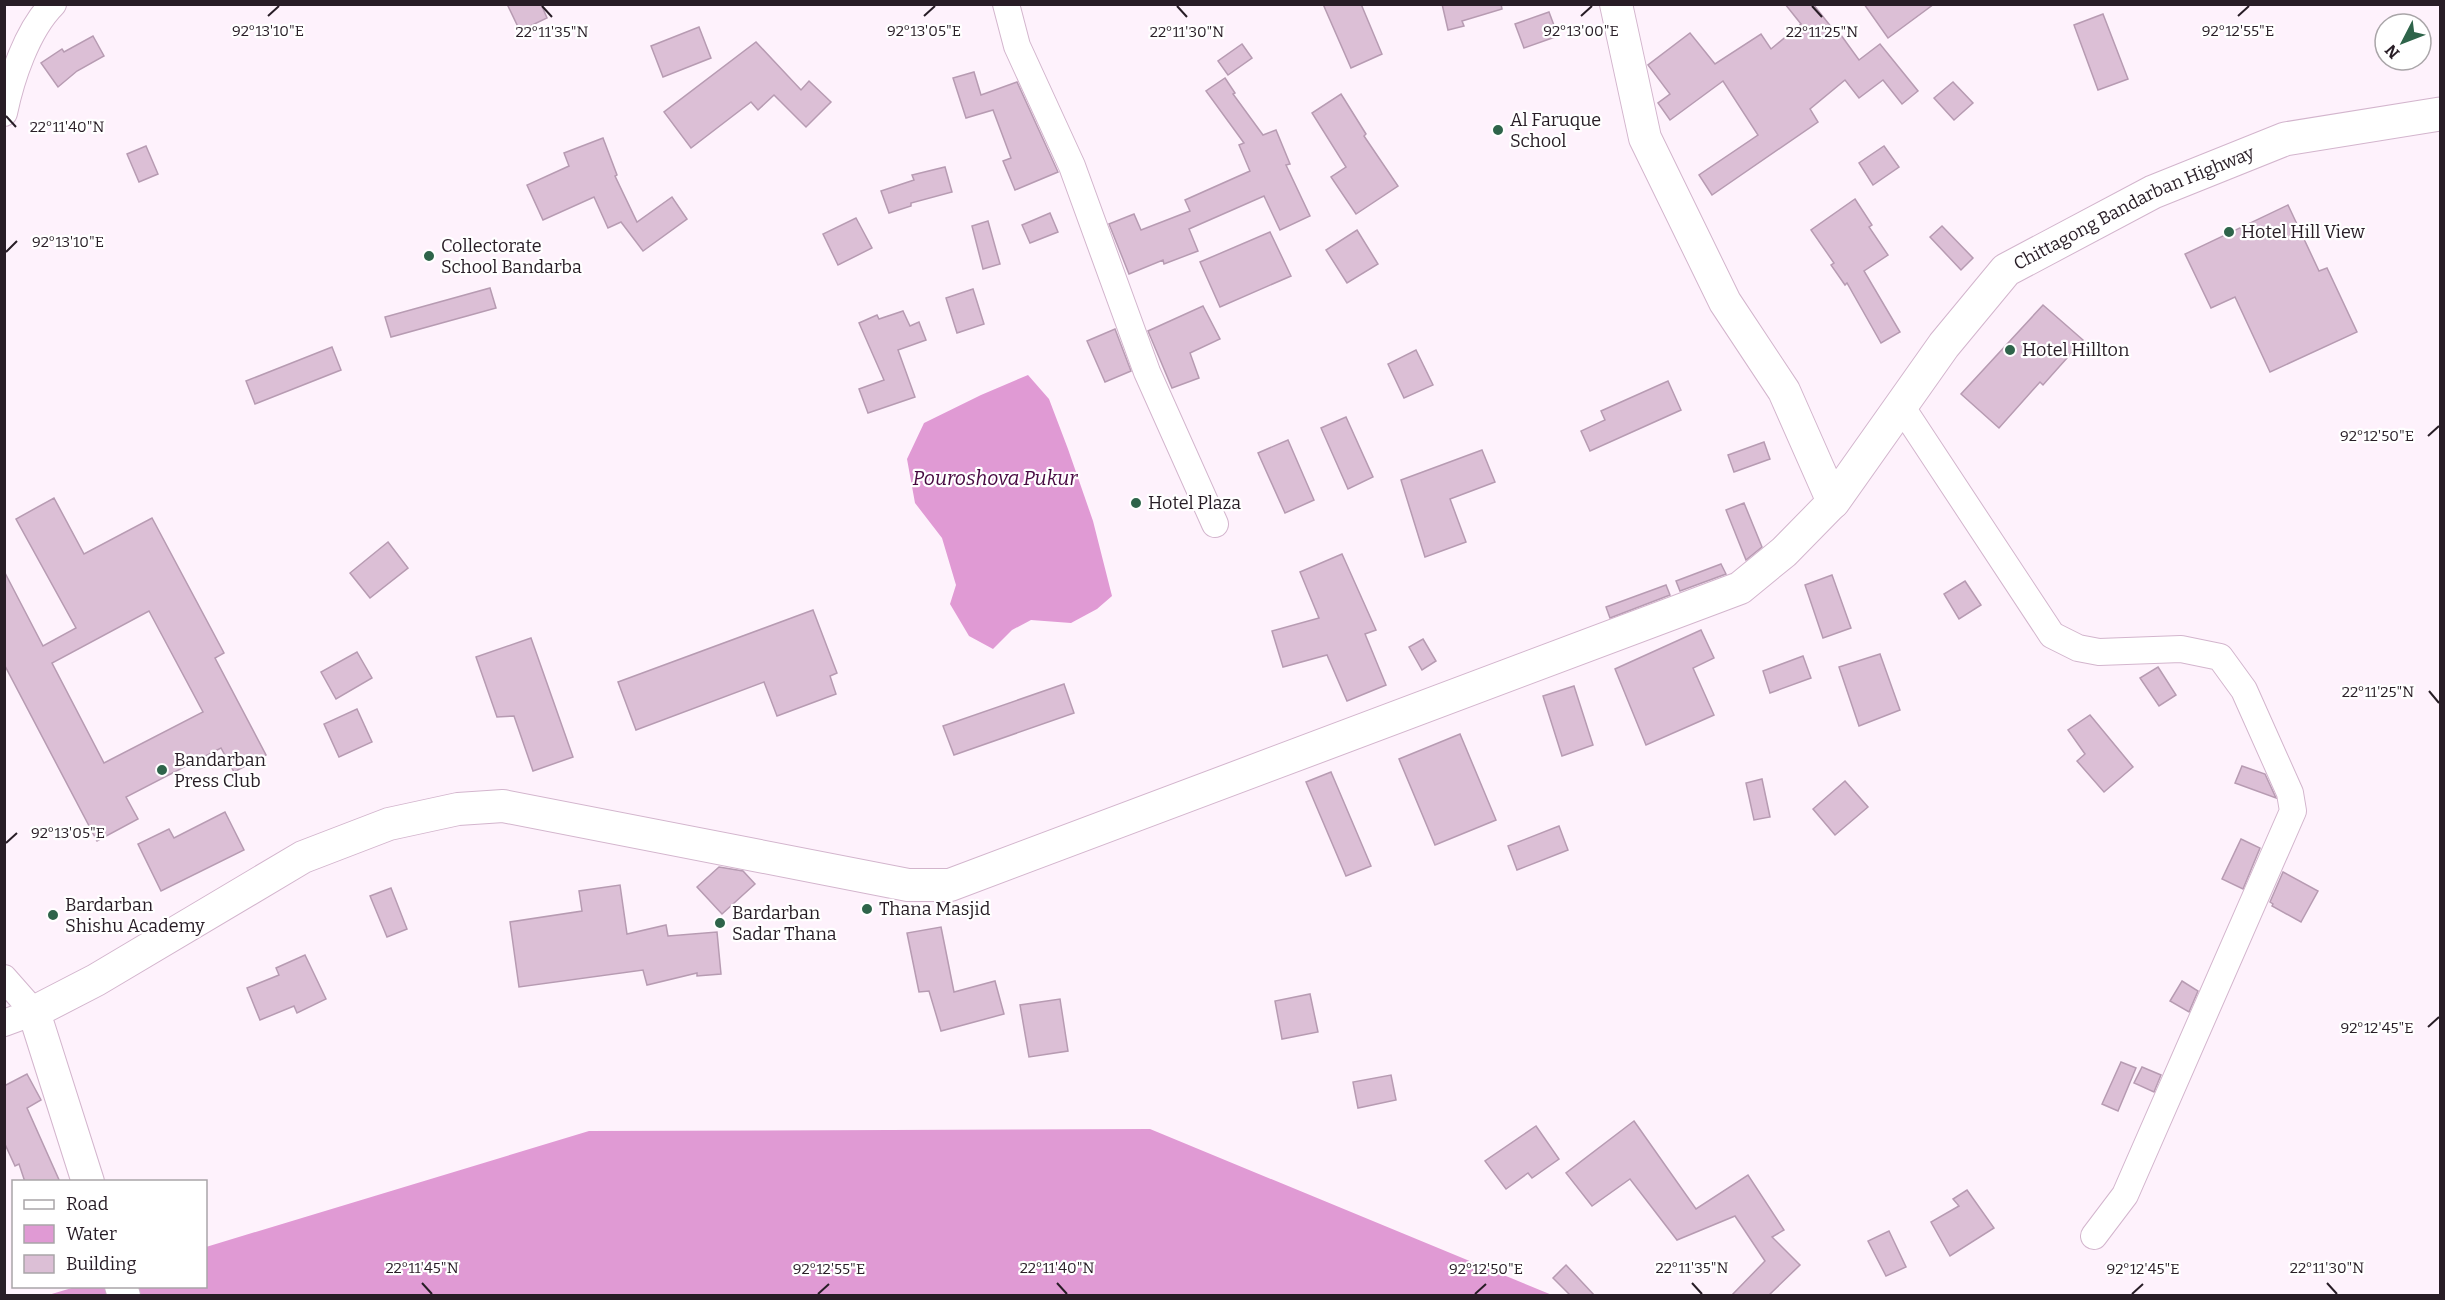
<svg xmlns="http://www.w3.org/2000/svg" width="2445" height="1300" font-family="Bitter,serif">
	<style>
		.water { fill: #e09ad4 }
		.building { fill: #dcbfd6; stroke: #b79bb2; stroke-width: 1.5; fill-rule: evenodd }
		.lines { fill: none; stroke-linecap: round; stroke-linejoin: round }
		.minor-casing { stroke: #d3b5cd; stroke-width: 28 }
		.major-casing { stroke: #d3b5cd; stroke-width: 34 }
		.highway-casing { stroke: #d3b5cd; stroke-width: 35 }
		.minor { stroke: #fff; stroke-width: 26 }
		.major { stroke: #fff; stroke-width: 32 }
		.highway { stroke: #fff; stroke-width: 33 }
		.ticks { fill: none; stroke: #281d26; stroke-width: 2 }
		.poi-dot { fill: #2e644a; stroke: #fff; stroke-width: 2 }
		.labels { text-anchor: middle; dominant-baseline: central; stroke-width: 4.5; stroke-linejoin: round; paint-order: stroke }
		.poi-label { font-size: 18px; fill: #281d26; stroke: #fff; text-anchor: start }
		.street-label { font-size: 18px; fill: #281d26; stroke: #fff }
		.water-label { font-size: 20px; font-style: italic; fill: #470941; stroke: #fff }
		.ticks-label { font-size: 15px; text-anchor: middle; fill: #281d26; stroke: #fff; stroke-width: 4.5; stroke-linejoin: round; paint-order: stroke }
	</style>
	<rect width="100%" height="100%" fill="#fef2fc"/>
	<!-- water -->
	<g class="water">
		<path d="M1028 375 1049 399 1068 449 1093 521 1112 596 1097 609 1071 623 1031 620 1012 630 993 649 969 636 950 604 956 585 942 538 915 503 907 459 924 423 981 395Z"/>
		<path d="M1150 1129 1552 1295 45 1296 75 1287 206 1286V1247L589 1131Z"/>
	</g>
	<!-- building -->
	<g class="building">
		<path d="M507 4H541L547 18 520 31Z"/>
		<path d="M1323 4H1361L1382 54 1351 68Z"/>
		<path d="M1442 4H1501L1502 9 1462 21 1464 26 1448 30Z"/>
		<path d="M1785 4H1813L1836 33 1838 31 1859 60 1880 44 1918 91 1902 104 1883 80 1859 98 1845 80 1810 109 1818 122 1712 195 1699 175 1758 135 1723 81 1670 120 1658 103 1670 94 1648 65 1690 33 1715 64 1761 34 1771 49 1801 24Z"/>
		<path d="M1864 4H1934L1888 38Z"/>
		<path d="M1549 12 1558 36 1524 48 1515 24Z"/>
		<path d="M2103 14 2128 79 2098 90 2074 25Z"/>
		<path d="M699 27 711 58 663 77 651 46Z"/>
		<path d="M93 36 104 56 77 71 58 87 41 63 62 49 64 52Z"/>
		<path d="M756 42 801 90 809 81 831 102 806 127 774 95 758 110 751 102 691 148 664 112Z"/>
		<path d="M1242 44 1252 58 1228 75 1218 61Z"/>
		<path d="M974 72 981 95 1017 82 1058 172 1015 190 1003 161 1011 158 993 110 966 118 953 78Z"/>
		<path d="M1225 78 1235 93 1233 94 1263 135 1276 130 1290 164 1286 165 1310 216 1280 230 1264 196 1189 229 1198 251 1164 264 1163 260 1129 274 1109 224 1134 214 1141 230 1190 211 1185 200 1250 171 1239 145 1244 143 1206 91Z"/>
		<path d="M1953 82 1973 103 1954 120 1934 98Z"/>
		<path d="M1341 94 1366 134 1364 136 1398 186 1356 214 1331 177 1346 167 1312 113Z"/>
		<path d="M603 138 617 175 615 176 637 222 672 197 687 219 643 251 621 222 608 228 594 197 543 220 527 185 569 166 564 153Z"/>
		<path d="M146 146 158 174 139 182 127 154Z"/>
		<path d="M1884 146 1899 167 1873 185 1859 163Z"/>
		<path d="M945 167 952 192 911 203V206L889 213 881 191 914 180 912 175Z"/>
		<path d="M1855 199 1872 225 1869 227 1888 255 1864 271 1900 332 1881 343 1847 283 1845 285 1831 265 1834 263 1811 230Z"/>
		<path d="M2288 205 2319 271 2327 268 2357 332 2270 372 2235 297 2211 308 2185 254Z"/>
		<path d="M1050 213 1058 232 1030 243 1022 225Z"/>
		<path d="M856 218 872 248 838 265 823 234Z"/>
		<path d="M988 221 1000 264 983 269 972 226Z"/>
		<path d="M1942 226 1973 258 1961 270 1930 237Z"/>
		<path d="M1357 230 1378 264 1347 283 1326 250Z"/>
		<path d="M1270 232 1291 276 1220 307 1200 262Z"/>
		<path d="M490 288 496 308 391 337 385 317Z"/>
		<path d="M973 289 984 324 957 333 946 298Z"/>
		<path d="M2043 305 2083 340 2043 385 2040 382 1999 428 1961 394Z"/>
		<path d="M1203 306 1220 339 1190 353 1199 378 1172 388 1148 331Z"/>
		<path d="M903 311 910 326 919 322 926 340 898 350 915 397 868 413 859 389 884 380 859 323 877 315 879 319Z"/>
		<path d="M1115 329 1131 371 1105 382 1087 341Z"/>
		<path d="M332 347 341 370 255 404 246 381Z"/>
		<path d="M1416 350 1433 385 1404 398 1388 364Z"/>
		<path d="M1668 381 1681 410 1590 451 1581 431 1605 420 1601 411Z"/>
		<path d="M1346 417 1373 477 1348 489 1321 428Z"/>
		<path d="M1288 440 1314 500 1285 513 1258 453Z"/>
		<path d="M1764 442 1770 459 1734 472 1728 455Z"/>
		<path d="M1482 450 1495 482 1450 499 1466 542 1425 557 1401 480Z"/>
		<path d="M54 498 84 554 152 518 224 653 215 658 266 755 234 772 221 748 126 797 138 819 97 841 4 664V571L43 646 76 628 16 519ZM149 611 203 712 104 763 52 663Z"/>
		<path d="M1744 503 1762 547 1746 560 1726 510Z"/>
		<path d="M388 542 408 568 370 598 350 573Z"/>
		<path d="M1342 554 1376 630 1365 634 1386 685 1347 701 1327 655 1283 667 1272 631 1319 618 1300 572Z"/>
		<path d="M1721 564 1726 574 1680 591 1676 581Z"/>
		<path d="M1832 575 1851 628 1823 638 1805 585Z"/>
		<path d="M1965 581 1981 605 1959 619 1944 594Z"/>
		<path d="M1666 585 1670 595 1610 618 1606 607Z"/>
		<path d="M813 610 837 673 830 676 836 694 777 716 764 682 636 730 618 682Z"/>
		<path d="M1701 630 1714 658 1693 668 1714 715 1646 745 1615 669Z"/>
		<path d="M531 638 573 757 533 771 514 716 497 717 476 657Z"/>
		<path d="M1423 639 1436 661 1422 670 1409 647Z"/>
		<path d="M357 652 372 678 336 699 321 672Z"/>
		<path d="M1880 654 1900 710 1859 726 1839 667Z"/>
		<path d="M1803 656 1811 678 1770 693 1763 671Z"/>
		<path d="M2158 667 2176 695 2159 706 2140 678Z"/>
		<path d="M1064 684 1074 713 954 755 943 726Z"/>
		<path d="M1574 686 1593 745 1562 756 1543 696Z"/>
		<path d="M357 709 372 742 339 757 324 724Z"/>
		<path d="M2090 715 2133 767 2104 792 2077 761 2085 754 2068 730Z"/>
		<path d="M1460 734 1496 820 1435 845 1399 759Z"/>
		<path d="M2242 766 2265 774 2276 798 2235 783Z"/>
		<path d="M1331 772 1371 866 1346 876 1306 782Z"/>
		<path d="M1762 779 1770 817 1754 820 1746 783Z"/>
		<path d="M1845 781 1868 807 1835 835 1813 809Z"/>
		<path d="M225 812 244 850 161 891 138 844 169 829 174 838Z"/>
		<path d="M1559 826 1568 850 1517 870 1508 846Z"/>
		<path d="M2241 839 2260 848 2243 889 2222 879Z"/>
		<path d="M719 867 743 871 755 884 722 914 697 887Z"/>
		<path d="M2283 872 2318 891 2301 922 2272 906 2273 904 2270 902Z"/>
		<path d="M620 885 627 934 666 925 668 936 717 932 721 974 697 976V973L647 985 643 970 519 987 510 922 582 911 579 891Z"/>
		<path d="M391 888 407 929 387 937 370 896Z"/>
		<path d="M941 927 954 992 995 981 1004 1014 941 1031 929 991 919 992 907 933Z"/>
		<path d="M305 955 326 999 297 1013 294 1006 260 1020 247 988 279 975 276 968Z"/>
		<path d="M2182 981 2198 991 2189 1012 2170 1001Z"/>
		<path d="M1310 994 1318 1032 1282 1039 1275 1001Z"/>
		<path d="M1060 999 1068 1051 1029 1057 1020 1005Z"/>
		<path d="M2121 1062 2136 1068 2118 1111 2102 1104Z"/>
		<path d="M2142 1067 2161 1075 2154 1092 2134 1083Z"/>
		<path d="M27 1074 41 1100 27 1108 60 1182H25L19 1164 15 1166 4 1142V1086Z"/>
		<path d="M1391 1075 1396 1100 1358 1108 1353 1082Z"/>
		<path d="M1634 1121 1696 1209 1748 1175 1784 1230 1772 1237 1800 1265 1768 1296H1731L1765 1261 1735 1216 1677 1240 1630 1179 1592 1206 1566 1173Z"/>
		<path d="M1536 1126 1559 1159 1532 1178 1528 1173 1506 1189 1485 1161Z"/>
		<path d="M1967 1190 1994 1228 1950 1256 1931 1222 1959 1206 1953 1199Z"/>
		<path d="M1889 1231 1906 1267 1886 1276 1868 1241Z"/>
		<path d="M1566 1265 1595 1296H1571L1553 1278Z"/>
	</g>
	<g class="lines">
		<defs>
			<g id="minor">
				<path d="M1006 4 1017 46 1072 166 1147 372 1215 524"/>
				<path d="M4 113C11 79 27 30 53 4"/>
				<path d="M1901 406 2052 635 2078 648 2099 652 2181 649 2220 657 2244 690 2290 793 2293 811 2125 1195 2094 1236"/>
				<path d="M4 978 34 1012 4 1023"/>
			</g>
			<g id="major">
				<path d="M88 1182 34 1012 96 980 303 857 389 824 458 809 503 806 908 885H950L1740 588 1784 552 1833 502 1784 391 1725 302 1645 138 1616 4"/>
				<path d="M121 1286 124 1296"/>
			</g>
			<g id="highway">
				<path id="s1" d="M1833 502 1944 345 2006 270 2153 192 2285 139 2440 114"/>
			</g>
		</defs>
		<!-- minor casing -->
		<use href="#minor" class="minor-casing"/>
		<!-- major casing -->
		<use href="#major" class="major-casing"/>
		<!-- highway casing -->
		<use href="#highway" class="highway-casing"/>
		<!-- minor -->
		<use href="#minor" class="minor"/>
		<!-- major -->
		<use href="#major" class="major"/>
		<!-- highway -->
		<use href="#highway" class="highway"/>
	</g>
	<!-- ticks -->
	<path class="ticks" d="M542 6 552 17M1177 6 1187 17M1812 6 1822 17M268 16 279 6M924 16 935 6M1581 16 1592 6M2238 16 2249 6M6 116 16 127M6 252 17 241M2428 436 2439 426M2429 691 2439 703M6 843 17 833M2428 1027 2439 1017M422 1283 432 1294M1057 1283 1067 1294M1692 1283 1702 1294M2327 1283 2337 1294M818 1294 829 1284M1475 1294 1486 1284M2132 1294 2143 1284"/>
	<!-- markers -->
	<g class="poi-dot">
		<circle cx="1498" cy="130" r="6"/>
		<circle cx="2229" cy="232" r="6"/>
		<circle cx="429" cy="256" r="6"/>
		<circle cx="2010" cy="350" r="6"/>
		<circle cx="1136" cy="503" r="6"/>
		<circle cx="162" cy="770" r="6"/>
		<circle cx="867" cy="909" r="6"/>
		<circle cx="53" cy="915" r="6"/>
		<circle cx="720" cy="923" r="6"/>
	</g>
	<g class="labels">
		<!-- poi labels -->
		<g class="poi-label">
			<text x="1510" y="120">Al Faruque<tspan x="1510" dy="21">School</tspan></text>
			<text x="2241" y="232">Hotel Hill View</text>
			<text x="441" y="246">Collectorate<tspan x="441" dy="21">School Bandarba</tspan></text>
			<text x="2022" y="350">Hotel Hillton</text>
			<text x="1148" y="503">Hotel Plaza</text>
			<text x="174" y="760">Bandarban<tspan x="174" dy="21">Press Club</tspan></text>
			<text x="65" y="905">Bardarban<tspan x="65" dy="21">Shishu Academy</tspan></text>
			<text x="879" y="909">Thana Masjid</text>
			<text x="732" y="913">Bardarban<tspan x="732" dy="21">Sadar Thana</tspan></text>
		</g>
		<!-- street labels -->
		<g class="street-label">
			<text stroke="none"><textPath href="#s1" startOffset="432">Chittagong Bandarban Highway</textPath></text>
		</g>
		<!-- water labels -->
		<g class="water-label">
			<text x="995" y="478">Pouroshova Pukur</text>
		</g>
	</g>
	<g class="ticks-label">
		<text x="268" y="36">92°13'10"E</text>
		<text x="924" y="36">92°13'05"E</text>
		<text x="1581" y="36">92°13'00"E</text>
		<text x="2238" y="36">92°12'55"E</text>
		<text x="552" y="37">22°11'35"N</text>
		<text x="1187" y="37">22°11'30"N</text>
		<text x="1822" y="37">22°11'25"N</text>
		<text x="67" y="132">22°11'40"N</text>
		<text x="68" y="247">92°13'10"E</text>
		<text x="2377" y="441">92°12'50"E</text>
		<text x="2378" y="697">22°11'25"N</text>
		<text x="68" y="838">92°13'05"E</text>
		<text x="2377" y="1033">92°12'45"E</text>
		<text x="422" y="1273">22°11'45"N</text>
		<text x="1057" y="1273">22°11'40"N</text>
		<text x="1692" y="1273">22°11'35"N</text>
		<text x="2327" y="1273">22°11'30"N</text>
		<text x="829" y="1274">92°12'55"E</text>
		<text x="1486" y="1274">92°12'50"E</text>
		<text x="2143" y="1274">92°12'45"E</text>
	</g>
	<!-- border -->
	<rect width="2445" height="1300" fill="none" stroke="#281d26" stroke-width="12"/>
	<!-- legend -->
	<rect x="12" y="1180" width="195" height="108" fill="#ffffff" stroke="#a9a5a8" stroke-width="1.5"/>
	<rect x="24" y="1200" width="30" height="9" fill="#ffffff" stroke="#a9a5a8" stroke-width="1.5"/>
	<text x="66" y="1210" font-size="18" fill="#281d26">Road</text>
	<rect x="24" y="1225" width="30" height="18" fill="#e09ad4" stroke="#a9a5a8" stroke-width="1.5"/>
	<text x="66" y="1240" font-size="18" fill="#281d26">Water</text>
	<rect x="24" y="1255" width="30" height="18" fill="#dcbfd6" stroke="#a9a5a8" stroke-width="1.5"/>
	<text x="66" y="1270" font-size="18" fill="#281d26">Building</text>
	<!-- north arrow -->
	<g transform="translate(2403 42) rotate(228)"><circle r="28" fill="#ffffff" stroke="#a9a5a8" stroke-width="1.5"/>
	<path d="M0-4.5L10 22L0 15L-10 22Z" fill="#2e644a"/>
	<text y="-9" font-size="16" font-weight="bold" text-anchor="middle" fill="#281d26">N</text>
	</g>
</svg>
